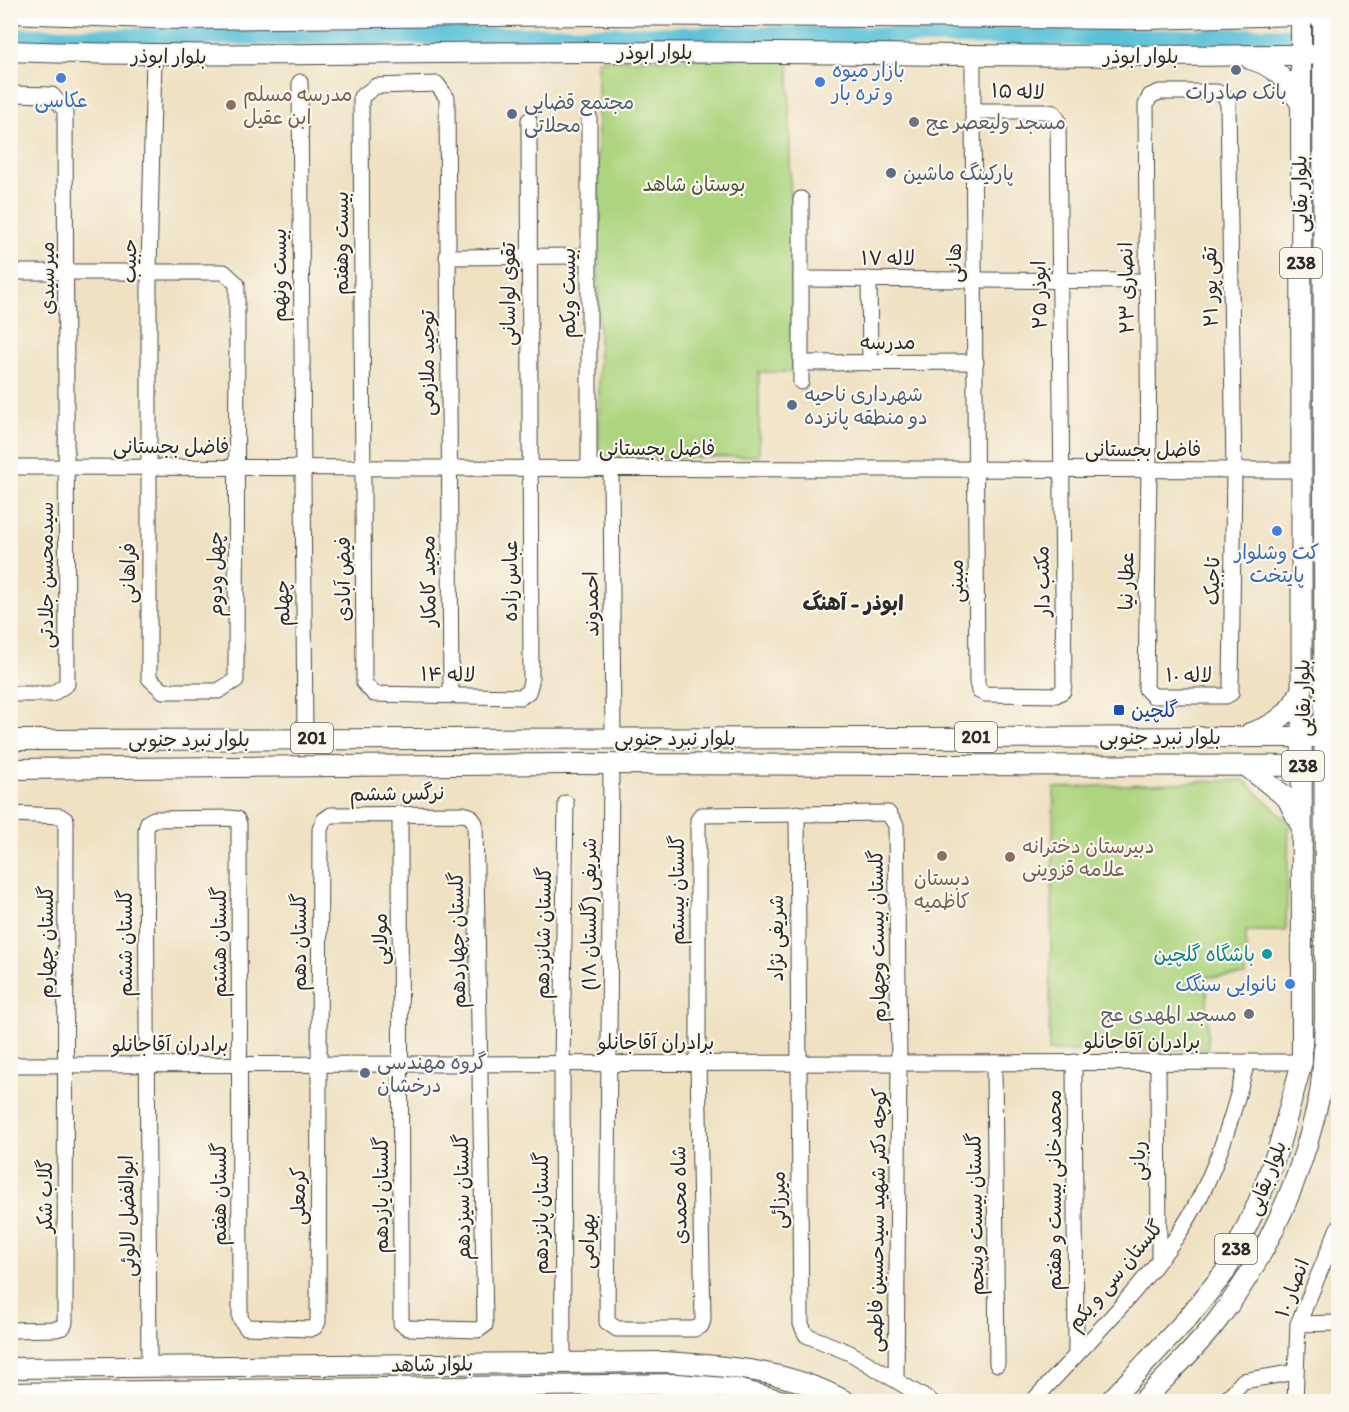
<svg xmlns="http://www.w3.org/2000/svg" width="1349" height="1412" font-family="Itim,'Playpen Sans Arabic',sans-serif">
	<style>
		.green { fill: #add580; stroke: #6c8056; stroke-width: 1.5 }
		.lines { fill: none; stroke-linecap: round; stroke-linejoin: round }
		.river { stroke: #5ac1d8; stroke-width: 18 }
		.minor-casing { stroke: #484642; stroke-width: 17 }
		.major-casing { stroke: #484642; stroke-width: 22 }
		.minor { stroke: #fff; stroke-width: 15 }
		.major { stroke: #fff; stroke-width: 20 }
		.service-dot { fill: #5c6f8a; stroke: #fbf7ec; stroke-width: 2 }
		.shop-dot { fill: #3f7fe0; stroke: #fbf7ec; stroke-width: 2 }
		.education-dot { fill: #8d6e63; stroke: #fbf7ec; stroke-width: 2 }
		.worship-dot { fill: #6b7280; stroke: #fbf7ec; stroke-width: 2 }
		.transit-dot { fill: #1a4fb4; stroke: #fbf7ec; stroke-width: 2 }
		.culture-dot { fill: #0f9aa8; stroke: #fbf7ec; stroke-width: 2 }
		.labels { text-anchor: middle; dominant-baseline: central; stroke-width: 4.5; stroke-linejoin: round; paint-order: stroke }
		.shield { fill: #fbf7ec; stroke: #696865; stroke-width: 1.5 }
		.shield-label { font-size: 18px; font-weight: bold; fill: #2b2b2b }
		.street-label { font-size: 20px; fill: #2b2b2b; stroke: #fbf7ec }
		.shop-label { font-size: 20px; fill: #366cbe; stroke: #fbf7ec }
		.service-label { font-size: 20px; fill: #4e5e75; stroke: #fbf7ec; text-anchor: start }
		.education-label { font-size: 20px; fill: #785e54; stroke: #fbf7ec; text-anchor: start }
		.worship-label { font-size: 20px; fill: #5b616d; stroke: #fbf7ec; text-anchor: start }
		.park-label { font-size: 20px; fill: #4c5640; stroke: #fbf7ec }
		.transit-label { font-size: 20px; fill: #164399; stroke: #fbf7ec; text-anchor: start }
		.culture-label { font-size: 20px; fill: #0d838f; stroke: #fbf7ec; text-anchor: end }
		.neighbourhood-label { font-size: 21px; font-weight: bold; fill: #2b2b2b; stroke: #fbf7ec }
	</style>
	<rect width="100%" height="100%" fill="#fbf7ec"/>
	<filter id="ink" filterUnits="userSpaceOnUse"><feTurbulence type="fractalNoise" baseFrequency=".0167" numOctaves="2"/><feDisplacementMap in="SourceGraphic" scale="12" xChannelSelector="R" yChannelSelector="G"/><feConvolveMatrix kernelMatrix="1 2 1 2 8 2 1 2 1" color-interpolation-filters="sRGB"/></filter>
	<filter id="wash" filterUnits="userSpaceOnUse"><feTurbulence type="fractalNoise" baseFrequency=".008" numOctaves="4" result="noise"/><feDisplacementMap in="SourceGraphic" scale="24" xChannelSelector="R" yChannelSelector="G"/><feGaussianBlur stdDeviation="1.35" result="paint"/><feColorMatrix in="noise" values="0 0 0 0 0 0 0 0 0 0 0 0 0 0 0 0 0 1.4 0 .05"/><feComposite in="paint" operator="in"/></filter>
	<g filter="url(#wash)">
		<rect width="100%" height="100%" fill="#efe1c2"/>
		<!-- green -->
		<g class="green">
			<path d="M789 57 792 372H759V456L599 459 598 60Z"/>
			<path d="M1244 780 1289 823 1286 931H1246V976L1207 977 1208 1049 1049 1051 1054 788Z"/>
		</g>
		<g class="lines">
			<!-- river -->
			<path class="river" d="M10 37 831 35 1183 38 1338 35"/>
		</g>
	</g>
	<g filter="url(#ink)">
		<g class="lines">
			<defs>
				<g id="minor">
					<path d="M300 82 305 738"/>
					<path d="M1160 92H1217L1225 96 1228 104 1234 470 1231 687V693L1226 696H1153L1146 689 1149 470 1146 105 1150 96Z"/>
					<path d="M10 94 52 95 65 110 67 684 52 694H10"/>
					<path d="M973 111H1044L1054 113 1058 120 1064 685 1063 691 1056 695 985 694 979 691 977 682 973 111V56"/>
					<path d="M801 199V382"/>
					<path d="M447 257 589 256"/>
					<path d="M10 272H224L237 284 236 680 218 691H163L149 678V271L154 56"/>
					<path d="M801 279 1147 281"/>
					<path d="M869 279 870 363"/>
					<path d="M801 363 976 362"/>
					<path d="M10 467 1303 470"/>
					<path d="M589 469V116"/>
					<path d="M611 469 613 738"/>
					<path d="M451 694 447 98 437 84 376 86 361 97 364 683 374 694 521 697 528 692 531 682 529 120"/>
					<path d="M611 765 607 1322 617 1329H694L701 1326 703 1320 698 1063V820L701 815 888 813 896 825 899 1063 896 1378"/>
					<path d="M797 813 801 1324 806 1335 850 1353 932 1402"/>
					<path d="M10 814 60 816 66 820 65 1323 63 1327 56 1329 10 1330"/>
					<path d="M1074 1062 1076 1354"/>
					<path d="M1158 1062 1159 1259"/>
					<path d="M994 1063 997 1364"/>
					<path d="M10 1065 1302 1062"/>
					<path d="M1298 1324 1338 1323"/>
					<path d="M563 1363 562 1064 566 803"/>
					<path d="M149 1366 146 830 148 822 154 819 230 818 237 819 239 824 240 1318 246 1327 310 1329 315 1327 318 1322 320 829 324 820 331 815 463 814 470 816 475 823 485 1325 478 1330 408 1328 401 1323 400 814"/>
					<path d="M610 1386V1402"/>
					<path d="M1032 1402C1082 1348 1135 1296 1177 1236 1213 1184 1231 1122 1247 1062"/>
					<path d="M1224 1402 1243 1381 1295 1372"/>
					<path d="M1295 1402 1298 1324 1338 1228"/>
				</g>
				<g id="major">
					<path d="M10 13 180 19 593 15 1146 19 1338 14"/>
					<path d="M10 51C204 58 397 52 591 52 840 52 1089 59 1338 54"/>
					<path d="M1250 59C1275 66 1286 80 1299 101"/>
					<path d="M1250 733C1276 725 1291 713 1302 688"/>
					<path d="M10 740 1316 737"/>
					<path d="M1246 766 1287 798 1300 824"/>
					<path d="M10 769 567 764 1338 766"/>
					<path d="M10 1368 664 1362C728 1366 790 1370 847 1402"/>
					<path d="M10 1393 678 1384 736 1389 787 1402"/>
					<path d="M1109 1402 1186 1320 1225 1272 1257 1205 1278 1149 1302 1062 1301 10"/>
					<path d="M1142 1402C1167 1375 1195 1350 1217 1321 1267 1256 1301 1179 1319 1098 1324 1072 1324 1043 1325 1016L1323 10"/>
				</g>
			</defs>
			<!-- minor casing -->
			<use href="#minor" class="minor-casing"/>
			<!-- major casing -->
			<use href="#major" class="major-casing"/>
			<!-- minor -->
			<use href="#minor" class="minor"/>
			<!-- major -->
			<use href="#major" class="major"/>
		</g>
	</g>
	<!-- markers -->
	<g class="service-dot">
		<circle cx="1236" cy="70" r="6"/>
		<circle cx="512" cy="114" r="6"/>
		<circle cx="891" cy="173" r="6"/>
		<circle cx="792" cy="405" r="6"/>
		<circle cx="365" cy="1073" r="6"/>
	</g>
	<g class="shop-dot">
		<circle cx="61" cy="78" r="6"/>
		<circle cx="820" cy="82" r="6"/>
		<circle cx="1277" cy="531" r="6"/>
		<circle cx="1290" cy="984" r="6"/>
	</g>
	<g class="education-dot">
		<circle cx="231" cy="105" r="6"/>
		<circle cx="942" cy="856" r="6"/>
		<circle cx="1010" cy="857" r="6"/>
	</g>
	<g class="worship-dot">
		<circle cx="914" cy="122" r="6"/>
		<circle cx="1249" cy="1014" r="6"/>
	</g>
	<rect class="transit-dot" x="1113" y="704" width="12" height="12" rx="3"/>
	<circle class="culture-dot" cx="1267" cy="954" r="6"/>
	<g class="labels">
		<!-- shield labels -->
		<g class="shield">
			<rect x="1280" y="248" width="42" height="30" rx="4.5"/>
			<rect x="955" y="722" width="42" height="30" rx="4.5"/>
			<rect x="291" y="723" width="42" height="30" rx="4.5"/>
			<rect x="1282" y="751" width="42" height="30" rx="4.5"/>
			<rect x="1215" y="1234" width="42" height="30" rx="4.5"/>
		</g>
		<g class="shield-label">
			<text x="1301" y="263">238</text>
			<text x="976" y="737">201</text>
			<text x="312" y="738">201</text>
			<text x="1303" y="766">238</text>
			<text x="1236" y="1249">238</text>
		</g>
		<!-- street labels -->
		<g class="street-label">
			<text x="655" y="52">بلوار ابوذر</text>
			<text transform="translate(169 56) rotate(1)">بلوار ابوذر</text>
			<text x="1141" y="56">بلوار ابوذر</text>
			<text transform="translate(1018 91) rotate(2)">لاله ۱۵</text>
			<text transform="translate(1300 194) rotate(-91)">بلوار بقایی</text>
			<text transform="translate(341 243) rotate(-90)">بیست وهفتم</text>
			<text x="888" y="258">لاله ۱۷</text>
			<text transform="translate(129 261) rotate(-89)">حبیب</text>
			<text transform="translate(954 263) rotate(-91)">هانی</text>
			<text transform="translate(279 275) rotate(-90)">بیست ونهم</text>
			<text transform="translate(47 278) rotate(-90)">میرسیدی</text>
			<text transform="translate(1210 287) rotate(-91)">تقی پور ۲۱</text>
			<text transform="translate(1126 288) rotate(-91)">انصاری ۲۳</text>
			<text transform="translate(568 293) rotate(-90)">بیست ویکم</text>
			<text transform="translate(508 294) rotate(-90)">تقوی لواسانی</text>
			<text transform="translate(1039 295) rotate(-91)">ابوذر ۲۵</text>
			<text x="888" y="342">مدرسه</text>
			<text transform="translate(427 363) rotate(-90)">توحید ملازمی</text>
			<text x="171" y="446">فاضل بجستانی</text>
			<text x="657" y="448">فاضل بجستانی</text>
			<text x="1143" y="449">فاضل بجستانی</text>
			<text transform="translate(128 573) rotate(-90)">فراهانی</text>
			<text transform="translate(215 574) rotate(-90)">چهل ودوم</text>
			<text transform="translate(46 575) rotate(-90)">سیدمحسن جلادتی</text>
			<text transform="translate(343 579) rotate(-90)">فیض آبادی</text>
			<text transform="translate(428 581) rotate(-91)">مجید کامکار</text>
			<text transform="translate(510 581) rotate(-90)">عباس زاده</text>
			<text transform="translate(956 581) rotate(-90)">مبینی</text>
			<text transform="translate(1042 581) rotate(-91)">مکتب دار</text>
			<text transform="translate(1126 581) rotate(-89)">عطار نیا</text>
			<text transform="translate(1212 581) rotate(-89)">تاجیک</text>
			<text transform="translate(282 603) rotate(-91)">چهلم</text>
			<text transform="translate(591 604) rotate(-91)">احمدوند</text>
			<text transform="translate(448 674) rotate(1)">لاله ۱۴</text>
			<text x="1189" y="675">لاله ۱۰</text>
			<text transform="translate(1303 698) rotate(-91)">بلوار بقایی</text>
			<text x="1160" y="737">بلوار نبرد جنوبی</text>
			<text x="675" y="738">بلوار نبرد جنوبی</text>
			<text x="189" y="739">بلوار نبرد جنوبی</text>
			<text transform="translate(397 793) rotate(-1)">نرگس ششم</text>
			<text transform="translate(677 890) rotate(-90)">گلستان بیستم</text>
			<text transform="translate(589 914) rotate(-90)">شریفی (گلستان ۱۸)</text>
			<text transform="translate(543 933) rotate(-89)">گلستان شانزدهم</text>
			<text transform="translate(877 936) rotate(-91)">گلستان بیست وچهارم</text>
			<text transform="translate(776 938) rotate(-90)">شریفی نژاد</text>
			<text transform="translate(380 939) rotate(-90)">مولایی</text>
			<text transform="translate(457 940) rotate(-91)">گلستان چهاردهم</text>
			<text transform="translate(46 942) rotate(-90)">گلستان چهارم</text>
			<text transform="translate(219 942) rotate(-90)">گلستان هشتم</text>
			<text transform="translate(299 942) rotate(-90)">گلستان دهم</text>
			<text transform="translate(125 943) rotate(-90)">گلستان ششم</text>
			<text x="1142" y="1041">برادران آقاجانلو</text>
			<text x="656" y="1042">برادران آقاجانلو</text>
			<text x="170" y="1044">برادران آقاجانلو</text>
			<text transform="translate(1138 1161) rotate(-90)">ربانی</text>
			<text transform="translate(1266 1178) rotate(-69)">بلوار بقایی</text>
			<text transform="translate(1054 1190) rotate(-90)">محمدخانی بیست و هفتم</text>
			<text transform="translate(219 1194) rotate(-90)">گلستان هفتم</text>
			<text transform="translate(381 1195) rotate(-90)">گلستان یازدهم</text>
			<text transform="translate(679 1195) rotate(-91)">شاه محمدی</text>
			<text transform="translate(45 1196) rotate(-90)">گلاب شکر</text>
			<text transform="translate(298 1196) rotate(-90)">کرمعلی</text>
			<text transform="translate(462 1197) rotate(-91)">گلستان سیزدهم</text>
			<text transform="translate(778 1200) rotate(-91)">میرزائی</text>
			<text transform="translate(541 1213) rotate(-90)">گلستان پانزدهم</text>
			<text transform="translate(975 1214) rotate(-91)">گلستان بیست وپنجم</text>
			<text transform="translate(127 1216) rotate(-91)">ابوالفضل لالوئی</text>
			<text transform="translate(877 1220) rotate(-89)">کوچه دکتر شهید سیدحسین فاطمی</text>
			<text transform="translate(587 1241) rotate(-89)">بهرامی</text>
			<text transform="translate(1115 1275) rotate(-50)">گلستان سی و یکم</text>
			<text transform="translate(1292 1288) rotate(-69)">انصار ۱۰</text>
			<text transform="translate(432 1364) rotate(-1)">بلوار شاهد</text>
		</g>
		<!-- shop labels -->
		<g class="shop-label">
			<text x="832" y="70" text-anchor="start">بازار میوه<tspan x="832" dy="23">و تره بار</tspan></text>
			<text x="61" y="100">عکاسى</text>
			<text x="1277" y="552">کت وشلوار<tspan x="1277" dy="23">پایتخت</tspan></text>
			<text x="1278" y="984" text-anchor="end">نانوایی سنگک</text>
		</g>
		<!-- service labels -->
		<g class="service-label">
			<text x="1236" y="92" text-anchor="middle">بانک صادرات</text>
			<text x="524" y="102">مجتمع قضایی<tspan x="524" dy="23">محلاتی</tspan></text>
			<text x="903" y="173">پارکینگ ماشین</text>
			<text x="804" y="394">شهرداری ناحیه<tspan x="804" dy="23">دو منطقه پانزده</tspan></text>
			<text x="377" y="1062">گروه مهندسی<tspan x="377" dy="23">درخشان</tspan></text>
		</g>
		<!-- education labels -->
		<g class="education-label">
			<text x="243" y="94">مدرسه مسلم<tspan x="243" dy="23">ابن عقیل</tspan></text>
			<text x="1022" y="846">دبیرستان دخترانه<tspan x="1022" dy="23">علامه قزوینی</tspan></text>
			<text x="942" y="878" text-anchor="middle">دبستان<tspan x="942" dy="23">کاظمیه</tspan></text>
		</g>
		<!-- worship labels -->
		<g class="worship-label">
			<text x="926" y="122">مسجد ولیعصر عج</text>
			<text x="1237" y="1014" text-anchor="end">مسجد المهدی عج</text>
		</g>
		<!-- park labels -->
		<g class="park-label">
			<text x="694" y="184">بوستان شاهد</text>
		</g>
		<!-- transit labels -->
		<g class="transit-label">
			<text x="1131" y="710">گلچین</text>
		</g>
		<!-- culture labels -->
		<g class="culture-label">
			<text x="1255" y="954">باشگاه گلچین</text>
		</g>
		<!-- neighbourhood labels -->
		<g class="neighbourhood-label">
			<text x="853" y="602">ابوذر - آهنگ</text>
		</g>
	</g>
	<!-- margin -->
	<rect width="1349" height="1412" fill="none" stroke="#fbf7ec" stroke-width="36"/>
</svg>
